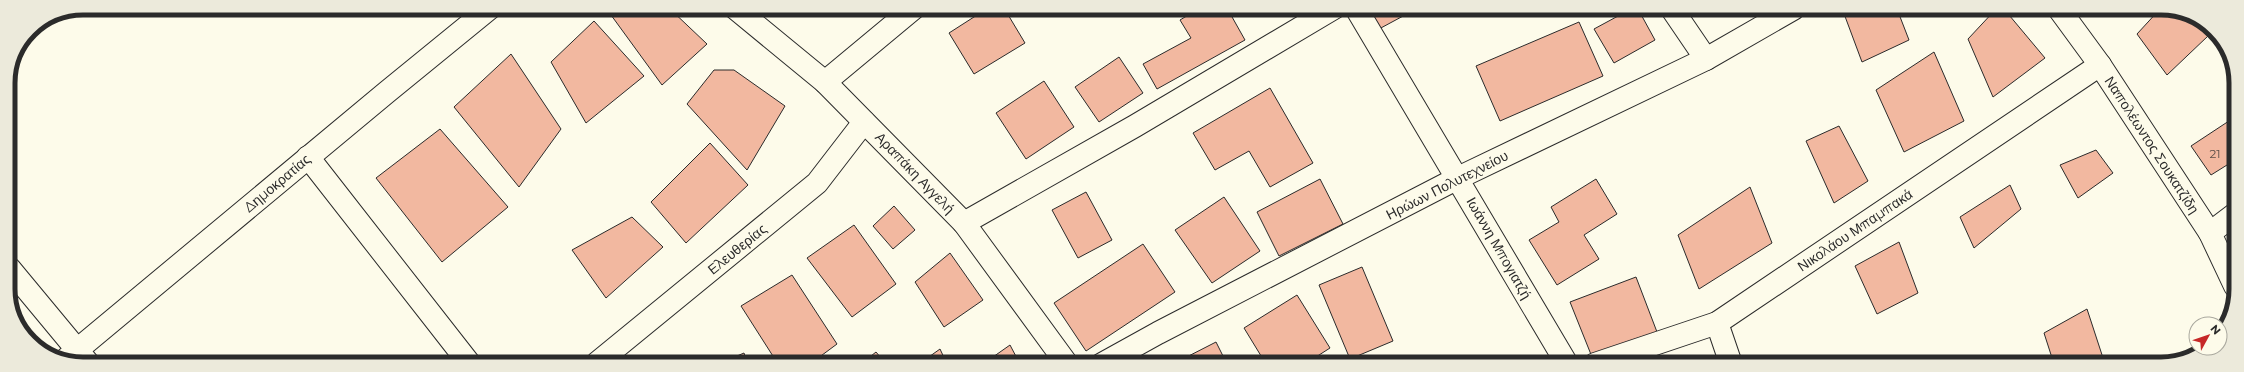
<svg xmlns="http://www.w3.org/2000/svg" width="2244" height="372" font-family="Montserrat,sans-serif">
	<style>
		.building { fill: #f2b8a0; stroke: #2b2b2b }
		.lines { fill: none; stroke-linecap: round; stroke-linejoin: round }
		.minor-casing { stroke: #2b2b2b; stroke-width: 24 }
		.tertiary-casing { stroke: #2b2b2b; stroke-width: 24 }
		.minor { stroke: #fdfbea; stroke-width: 22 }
		.tertiary { stroke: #fdfbea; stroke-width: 22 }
		.labels { text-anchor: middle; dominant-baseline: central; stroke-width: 3; stroke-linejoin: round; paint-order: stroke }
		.number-label { font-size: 12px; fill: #5d4e48 }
		.street-label { font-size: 14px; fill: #2b2b2b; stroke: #fdfbea }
		.rim { fill: none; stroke: #2b2b2b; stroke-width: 5 }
	</style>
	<rect width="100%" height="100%" fill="#fdfbea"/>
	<!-- building -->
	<g class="building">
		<path d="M618 8H669L707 44 662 85 611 15Z"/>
		<path d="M988 8H1004L1025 43 974 74 949 33Z"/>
		<path d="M1200 8H1227L1245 40 1157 89 1143 64 1191 38 1180 20Z"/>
		<path d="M1368 8H1418L1379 29Z"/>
		<path d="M1631 9H1638L1655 40 1614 63 1594 29Z"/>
		<path d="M1848 9H1897L1909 40 1862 62 1843 11Z"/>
		<path d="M1996 9H2004L2045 58 1993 97 1968 39Z"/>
		<path d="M2160 9H2171L2200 23 2208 36 2167 75 2137 34Z"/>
		<path d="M594 21 644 76 586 123 551 62Z"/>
		<path d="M1579 22 1603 76 1500 121 1476 66Z"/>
		<path d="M1934 52 1964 121 1904 152 1876 90Z"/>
		<path d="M511 54 561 129 519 187 454 107Z"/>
		<path d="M1119 57 1143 93 1099 122 1075 87Z"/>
		<path d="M714 70H734L785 106 747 170 687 104Z"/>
		<path d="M1044 81 1074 127 1026 159 996 113Z"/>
		<path d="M1270 88 1313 163 1270 187 1249 151 1215 170 1193 133Z"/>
		<path d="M2235 117V160L2211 175 2191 146Z"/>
		<path d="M1839 126 1868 181 1834 203 1806 141Z"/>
		<path d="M440 129 508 207 442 262 376 178Z"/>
		<path d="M710 143 748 185 686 243 651 202Z"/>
		<path d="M2096 150 2113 173 2078 198 2060 165Z"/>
		<path d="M1320 179 1343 224 1279 256 1257 212Z"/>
		<path d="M1596 179 1617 214 1584 235 1599 259 1557 285 1529 240 1559 222 1551 207Z"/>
		<path d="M2010 185 2021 209 1974 248 1960 217Z"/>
		<path d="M1750 187 1772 243 1699 289 1678 235Z"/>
		<path d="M1086 192 1112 240 1078 258 1052 210Z"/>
		<path d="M1224 197 1260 251 1212 283 1175 230Z"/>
		<path d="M894 206 915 230 893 249 873 226Z"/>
		<path d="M632 217 663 247 606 298 572 250Z"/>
		<path d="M854 225 896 284 852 317 807 258Z"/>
		<path d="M1899 242 1918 293 1877 314 1855 266Z"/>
		<path d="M1143 244 1175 292 1086 351 1054 303Z"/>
		<path d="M950 253 983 300 944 327 915 282Z"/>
		<path d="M1362 267 1393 341 1350 359 1319 285Z"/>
		<path d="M792 275 837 344 810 364H778L741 306Z"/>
		<path d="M1636 277 1657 332 1592 357 1570 302Z"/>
		<path d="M1297 295 1330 348 1305 364H1266L1244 328Z"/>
		<path d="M2087 309 2105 364H2054L2044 333Z"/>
		<path d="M1216 342 1227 364H1173Z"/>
		<path d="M1010 345 1020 364H983Z"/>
		<path d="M940 349 947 364H919Z"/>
		<path d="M876 352 886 364H861Z"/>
		<path d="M744 353 748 364H718Z"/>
	</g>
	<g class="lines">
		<defs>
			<g id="minor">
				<path d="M735 8 825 82 964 223 1067 364"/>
				<path d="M1356 8 1567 364"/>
				<path d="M1672 9 1706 59"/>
				<path d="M2059 9 2100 65 2210 233 2235 286"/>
				<path d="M825 82 914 8"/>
				<path d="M308 157 469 363"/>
				<path d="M964 223 1135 126 1334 8"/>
				<path d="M2210 233 2235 214"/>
				<path d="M10 269 88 363"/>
				<path d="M1717 323 1731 364"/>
				<path d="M597 363 817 183 864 122"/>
				<path d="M1102 364 1158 333 1458 178 1706 59 1793 9"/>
				<path d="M1595 364 1717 323 2100 65"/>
			</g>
			<path id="tertiary" d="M65 360 387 92 490 8"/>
		</defs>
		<!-- minor casing -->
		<use href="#minor" class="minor-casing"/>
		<!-- tertiary casing -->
		<use href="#tertiary" class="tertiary-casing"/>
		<!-- minor -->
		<use href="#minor" class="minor"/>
		<!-- tertiary -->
		<use href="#tertiary" class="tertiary"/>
	</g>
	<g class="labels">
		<!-- number labels -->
		<g class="number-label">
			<text x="2215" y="153">21</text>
		</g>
		<!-- street labels -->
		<g class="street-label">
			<text transform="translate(2152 145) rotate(57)">Ναπολέωντος Σουκατζίδη</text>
			<text transform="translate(915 173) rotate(46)">Αραπάκη Αγγελή</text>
			<text transform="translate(277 183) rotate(-40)">Δημοκρατίας</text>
			<text transform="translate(1447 185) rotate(-27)">Ηρώων Πολυτεχνείου</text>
			<text transform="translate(1855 230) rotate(-34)">Νικολάου Μπαμπακά</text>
			<text transform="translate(1499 248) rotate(60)">Ιωάννη Μπογιατζή</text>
			<text transform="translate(737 249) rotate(-39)">Ελευθερίας</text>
		</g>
	</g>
	<!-- crop -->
	<path d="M0 0H2244V372H0ZM83 15H2161A68 68 0 0 1 2229 83V289A68 68 0 0 1 2161 357H83A68 68 0 0 1 15 289V83A68 68 0 0 1 83 15Z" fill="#eceadb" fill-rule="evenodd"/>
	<path class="rim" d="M83 15H2161A68 68 0 0 1 2229 83V289A68 68 0 0 1 2161 357H83A68 68 0 0 1 15 289V83A68 68 0 0 1 83 15Z"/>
	<!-- north arrow -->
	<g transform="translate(2208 336) rotate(50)"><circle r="19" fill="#fdfbea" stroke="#a9a89e"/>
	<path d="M0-3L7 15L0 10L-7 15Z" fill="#c62828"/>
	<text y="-6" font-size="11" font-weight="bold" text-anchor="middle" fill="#2b2b2b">N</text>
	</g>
</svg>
